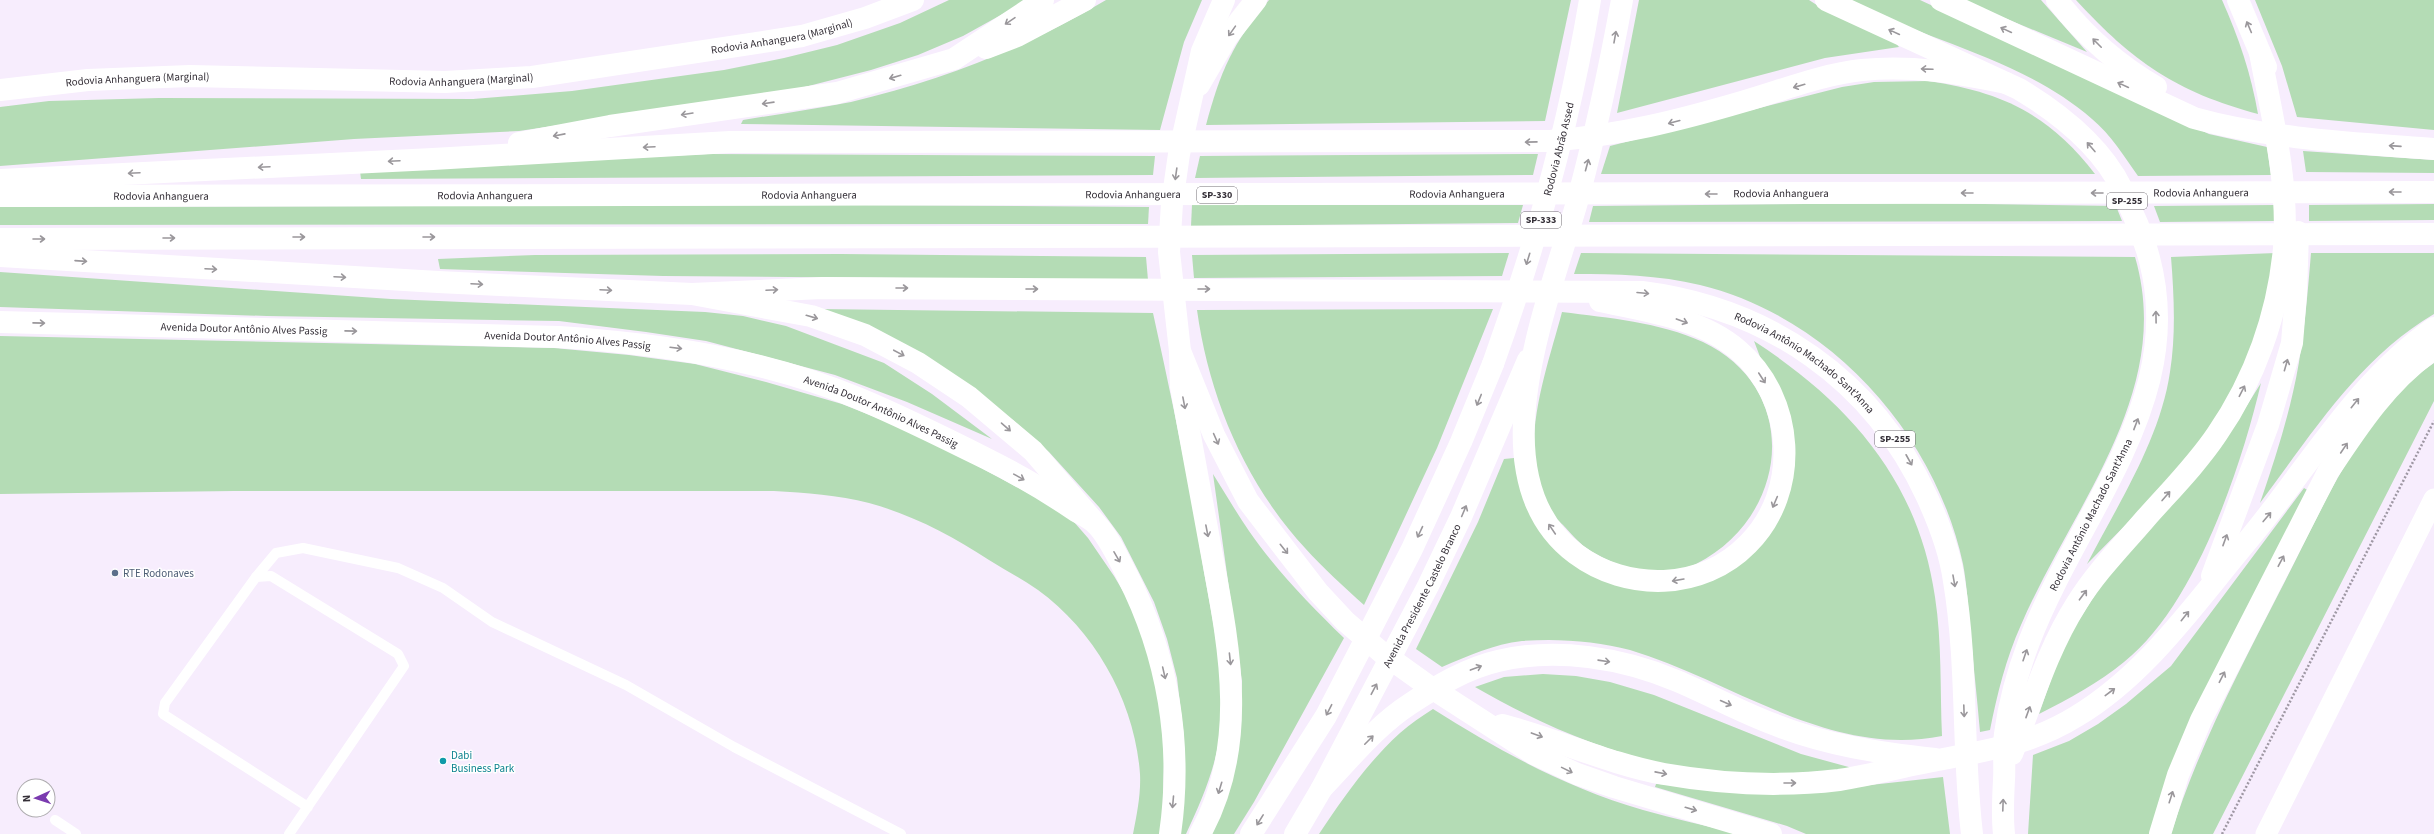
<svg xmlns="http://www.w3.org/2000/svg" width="2434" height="834" font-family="'Source Sans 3',sans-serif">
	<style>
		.green { fill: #b4dcb5 }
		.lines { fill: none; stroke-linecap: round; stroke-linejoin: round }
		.path { stroke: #9f98a4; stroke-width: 2.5; stroke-dasharray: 2 2; stroke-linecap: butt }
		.service { stroke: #fff; stroke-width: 10 }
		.minor { stroke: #fff; stroke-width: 21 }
		.tertiary { stroke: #fff; stroke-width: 22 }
		.secondary { stroke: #fff; stroke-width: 22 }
		.primary { stroke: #fff; stroke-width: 22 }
		.motorway { stroke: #fff; stroke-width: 22 }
		.oneway { stroke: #9a979b }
		.service-dot { fill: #5c6f8a; stroke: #fff; stroke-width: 1.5 }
		.culture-dot { fill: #0f9aa8; stroke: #fff; stroke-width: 1.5 }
		.labels { text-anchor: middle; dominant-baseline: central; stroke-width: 3; stroke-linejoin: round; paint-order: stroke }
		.shield { fill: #fff; stroke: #716d73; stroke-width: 1 }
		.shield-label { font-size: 10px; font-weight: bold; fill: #342f37 }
		.street-label { font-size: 11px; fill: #342f37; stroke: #fff }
		.service-label { font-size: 11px; fill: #4e5e75; stroke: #fff; text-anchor: start }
		.culture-label { font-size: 11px; fill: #0d838f; stroke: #fff; text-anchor: start }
	</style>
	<rect width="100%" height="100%" fill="#f7edfd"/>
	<!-- green -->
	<g class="green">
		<path d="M949 0H1028L963 36 918 55 871 70 789 91 519 131 354 139 0 166V107L49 101 159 98 473 99 572 91 724 70 784 58 837 45 900 23Z"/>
		<path d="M1106 0H1202L1184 42 1160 130 741 124 743 120C779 114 816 109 851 102 942 81 1027 47 1106 0Z"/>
		<path d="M1269 0H1571L1545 121 1206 125C1220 72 1233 42 1269 0Z"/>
		<path d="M1639 0H1809L1823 9 1895 42 1899 47 1825 58 1617 113Z"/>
		<path d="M1847 0H1920L2209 134 2267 147 2271 175 2138 176C2124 156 2111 135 2092 119 2023 59 1927 41 1847 0Z"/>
		<path d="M1961 0H2041L2087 52Z"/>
		<path d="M2076 0H2222C2239 38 2251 74 2258 114 2176 92 2133 62 2076 0Z"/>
		<path d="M2255 0H2434V130L2297 117 2282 66Z"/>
		<path d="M1928 81C2002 92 2049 114 2095 174H1601L1610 146 1842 87 1874 82Z"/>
		<path d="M2303 151 2434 160V173L2306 172Z"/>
		<path d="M708 154 1155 156 1153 175 361 179 360 171Z"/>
		<path d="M1538 154 1533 175 1195 178 1200 156Z"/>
		<path d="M1916 203 2116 206 2122 221 1589 222 1593 206Z"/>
		<path d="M2434 204V220L2309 221V205Z"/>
		<path d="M863 205 1149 207 1148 224 0 225V207Z"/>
		<path d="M1192 205H1523L1518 223 1191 226Z"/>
		<path d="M2274 205 2275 221 2160 222 2154 206Z"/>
		<path d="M1509 253 1502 276 1194 278 1192 255Z"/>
		<path d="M1581 253 2135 257C2175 392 2071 508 2021 625 2006 658 1997 695 1990 730L1980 732C1977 697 1973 662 1970 627 1968 607 1967 585 1963 564 1935 434 1831 317 1700 285 1659 275 1616 274 1574 274Z"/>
		<path d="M2276 253 2267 304 2241 377 2201 441 2158 492 2087 564C2118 504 2160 440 2170 372 2176 334 2174 295 2171 257Z"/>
		<path d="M2311 253H2434V314C2358 359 2312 434 2260 503 2276 456 2291 410 2299 362 2305 326 2308 289 2311 253Z"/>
		<path d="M841 254 1146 257 1148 280 663 276 440 269 438 259 535 255Z"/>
		<path d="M0 272 391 299 705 312 743 316 786 326 884 363 932 394 992 439 907 402 835 375 706 341 646 332 559 321 267 316 0 307Z"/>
		<path d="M818 309 1153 313C1172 399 1190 485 1204 572 1214 628 1228 688 1218 746 1212 777 1199 806 1186 834H1178L1184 737 1177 678 1167 639 1154 602 1121 537 1099 507 1049 452 1013 420Z"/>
		<path d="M1493 309 1437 448 1364 605C1344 587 1323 568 1305 548 1245 483 1209 397 1197 310Z"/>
		<path d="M1562 312C1609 318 1659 322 1703 342 1803 390 1789 517 1696 564 1673 575 1632 572 1610 561 1586 550 1581 545 1563 525 1559 521 1553 516 1550 511 1514 454 1547 370 1562 312Z"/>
		<path d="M0 336 554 348 629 355 695 364 766 382 842 404 920 435 1067 514 1088 538 1114 576 1142 623 1165 722 1162 834H1133C1137 814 1141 794 1140 774 1135 703 1096 632 1038 590 1022 579 1005 570 989 560 952 536 913 515 869 503 838 495 806 493 774 491H234L0 494Z"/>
		<path d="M1754 341C1849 403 1918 480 1935 597 1942 642 1940 690 1942 736 1829 758 1733 681 1630 650 1597 641 1556 638 1522 641 1494 644 1468 656 1442 667L1416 649 1478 522 1504 459 1514 458 1518 478 1556 547 1691 586 1784 501 1762 362Z"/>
		<path d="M2434 363V401L2213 834H2171C2198 748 2240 669 2281 589 2321 512 2360 413 2434 363Z"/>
		<path d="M2261 383C2241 468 2195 606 2124 662 2098 683 2069 699 2039 714L2063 645 2107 576 2222 445Z"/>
		<path d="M1213 474C1225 493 1236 512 1249 531 1276 570 1310 605 1344 638L1254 802 1234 834H1208L1241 715 1242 681Z"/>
		<path d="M2304 488 2309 491 2150 834H2028L2033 755 2069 741 2098 724 2126 704 2171 666Z"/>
		<path d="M1543 674 1576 676 1610 682 1654 695 1801 754 1856 769C1805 773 1753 778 1702 771 1622 760 1544 727 1475 687L1504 677Z"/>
		<path d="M1433 709C1499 751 1567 788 1643 810 1675 819 1708 826 1740 834H1319C1343 798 1368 762 1400 733 1410 724 1422 716 1433 709Z"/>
		<path d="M1943 777 1950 834H1806L1787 826 1655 787 1656 784 1816 791Z"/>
	</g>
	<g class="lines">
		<!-- path -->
		<path class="path" d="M2222 834 2434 421"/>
		<!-- service -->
		<g class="service">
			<path d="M256 577 276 553 303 548 398 568 443 588 492 622 626 685 734 747 901 834"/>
			<path d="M55 820 76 834"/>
			<path d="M289 834 404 666 398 654 271 576 256 577 165 703 163 714 308 807"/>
		</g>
		<!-- minor -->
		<path class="minor" d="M2266 834 2434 499"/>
		<!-- tertiary -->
		<path class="tertiary" id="s1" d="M0 90 88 80 190 76 445 82 532 77 802 36 865 18 913 0"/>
		<!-- secondary -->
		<g class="secondary">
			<path id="s2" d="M0 322 559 337C662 344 764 359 860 399 903 417 945 438 987 459 1017 474 1046 491 1073 509 1080 514 1090 518 1096 524 1109 537 1118 558 1127 575 1168 655 1183 745 1170 834"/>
			<path d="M1180 352 1181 387C1191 441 1201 496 1211 550 1229 646 1250 744 1200 834"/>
		</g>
		<!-- primary -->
		<g class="primary">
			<path d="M1322 788C1350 759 1376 726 1410 704 1437 686 1467 668 1498 661 1556 647 1623 658 1677 681 1710 695 1741 712 1773 724 1826 745 1879 753 1935 759"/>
			<path d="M1251 834 1326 716 1412 549 1461 442 1493 364"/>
			<path id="s3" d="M1295 834 1322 788 1428 586 1461 517 1528 360"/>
		</g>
		<!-- motorway -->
		<g class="motorway">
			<path d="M1224 0 1202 51 1179 154 1172 203 1169 252 1180 351 1214 435 1248 501 1318 592 1345 621 1381 652 1427 685 1534 754 1577 774 1614 787 1771 834"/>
			<path d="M1826 0 2019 89C2059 113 2101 146 2122 189 2126 196 2128 204 2132 212 2211 377 2084 498 2029 642 2018 671 2009 703 2005 734 2003 749 2005 765 2004 780 2003 798 2002 816 2004 834"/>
			<path d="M1941 0 2194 118C2269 139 2356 143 2434 149"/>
			<path d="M2057 0C2084 35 2118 65 2156 87"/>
			<path d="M2238 0 2266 67"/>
			<path d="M986 48 1017 36 1085 0"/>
			<path d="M1199 85 1227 37 1256 0"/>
			<path d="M519 143 610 126 837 93 954 59 1043 0"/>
			<path d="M0 180 433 159 730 142 1550 141C1621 135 1677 121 1745 101 1783 90 1823 74 1862 70 1913 65 1957 73 2006 83"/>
			<path id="s4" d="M0 196 2434 192"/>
			<path d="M0 239 2434 234"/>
			<path d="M0 256 438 282 692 294 811 316 865 335 918 363 969 397 1033 451 1096 524"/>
			<path id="s5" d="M692 294 822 288 1642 292C1768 308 1873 379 1927 497 1939 523 1950 552 1954 581 1968 665 1962 750 1972 834"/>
			<path d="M1600 301C1646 311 1701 318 1738 350 1795 398 1801 491 1748 544 1702 591 1627 592 1576 554 1471 476 1552 295 1579 195 1596 131 1610 66 1622 0"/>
			<path id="s6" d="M1493 364C1536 245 1569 125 1590 0"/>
			<path d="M2212 576 2268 425 2292 343 2296 294 2298 232"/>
			<path d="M1502 725C1557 739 1609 764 1664 774 1721 784 1781 787 1839 780 1872 775 1905 766 1938 760 1989 750 2032 744 2077 716 2148 673 2196 602 2249 539 2308 468 2357 381 2434 328"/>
			<path d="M2012 754C2032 703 2047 650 2077 603 2096 572 2123 545 2146 518 2170 491 2197 464 2217 434 2255 379 2278 314 2284 248 2289 183 2272 116 2260 53"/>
			<path d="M2160 834 2178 775 2201 720 2328 472C2357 428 2389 379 2434 349"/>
		</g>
	</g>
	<!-- one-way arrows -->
	<defs><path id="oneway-shaft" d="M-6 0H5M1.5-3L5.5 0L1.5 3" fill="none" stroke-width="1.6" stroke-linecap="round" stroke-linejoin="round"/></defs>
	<g class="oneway">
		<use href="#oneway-shaft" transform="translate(1010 21) rotate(146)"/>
		<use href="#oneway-shaft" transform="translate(2249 27) rotate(-113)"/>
		<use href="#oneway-shaft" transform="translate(2006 30) rotate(-155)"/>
		<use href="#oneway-shaft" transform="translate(1232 31) rotate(125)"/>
		<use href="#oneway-shaft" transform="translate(1894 32) rotate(-155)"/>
		<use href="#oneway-shaft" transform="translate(1615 37) rotate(-80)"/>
		<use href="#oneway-shaft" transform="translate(2097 43) rotate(-135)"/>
		<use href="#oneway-shaft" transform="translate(1927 69) rotate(-178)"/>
		<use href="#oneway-shaft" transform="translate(895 77) rotate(164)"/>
		<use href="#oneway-shaft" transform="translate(2123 85) rotate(-155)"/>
		<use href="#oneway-shaft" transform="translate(1799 86) rotate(164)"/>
		<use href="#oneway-shaft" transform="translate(768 103) rotate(172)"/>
		<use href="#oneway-shaft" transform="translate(687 114) rotate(171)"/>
		<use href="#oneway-shaft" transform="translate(1674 122) rotate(165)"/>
		<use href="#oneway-shaft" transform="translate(559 135) rotate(169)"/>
		<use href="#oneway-shaft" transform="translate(1531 142) rotate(179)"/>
		<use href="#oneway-shaft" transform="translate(2395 146) rotate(-176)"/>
		<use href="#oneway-shaft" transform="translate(649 147) rotate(177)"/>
		<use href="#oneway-shaft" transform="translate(2091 147) rotate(-131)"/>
		<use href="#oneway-shaft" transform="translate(394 161) rotate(177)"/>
		<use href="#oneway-shaft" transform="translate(1587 165) rotate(-75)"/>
		<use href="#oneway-shaft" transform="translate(264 167) rotate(177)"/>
		<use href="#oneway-shaft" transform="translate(134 173) rotate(177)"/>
		<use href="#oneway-shaft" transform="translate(1176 174) rotate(98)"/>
		<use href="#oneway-shaft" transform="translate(2395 192) rotate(180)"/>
		<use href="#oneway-shaft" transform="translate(1967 193) rotate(180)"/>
		<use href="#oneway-shaft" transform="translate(2097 193) rotate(180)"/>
		<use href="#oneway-shaft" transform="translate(1711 194) rotate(180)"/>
		<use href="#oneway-shaft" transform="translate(299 237)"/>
		<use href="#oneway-shaft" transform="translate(429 237)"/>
		<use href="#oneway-shaft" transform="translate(169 238)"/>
		<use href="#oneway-shaft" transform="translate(39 239)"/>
		<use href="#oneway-shaft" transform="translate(1528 259) rotate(107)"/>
		<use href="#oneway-shaft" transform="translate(81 261) rotate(4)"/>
		<use href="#oneway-shaft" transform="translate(211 269) rotate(3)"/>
		<use href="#oneway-shaft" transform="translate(340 277) rotate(3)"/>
		<use href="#oneway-shaft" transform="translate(477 284) rotate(3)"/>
		<use href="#oneway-shaft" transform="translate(902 288)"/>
		<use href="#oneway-shaft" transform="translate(1032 289)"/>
		<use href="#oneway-shaft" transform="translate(1204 289)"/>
		<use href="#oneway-shaft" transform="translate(606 290) rotate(3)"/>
		<use href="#oneway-shaft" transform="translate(772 290) rotate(-3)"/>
		<use href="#oneway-shaft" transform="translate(1643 293) rotate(5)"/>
		<use href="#oneway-shaft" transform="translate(812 317) rotate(16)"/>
		<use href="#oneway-shaft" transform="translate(2156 317) rotate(-91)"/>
		<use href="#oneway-shaft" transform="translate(1682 321) rotate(20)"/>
		<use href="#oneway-shaft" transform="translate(39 323) rotate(1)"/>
		<use href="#oneway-shaft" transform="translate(351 331) rotate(1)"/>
		<use href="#oneway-shaft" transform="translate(676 348) rotate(7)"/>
		<use href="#oneway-shaft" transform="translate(899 353) rotate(28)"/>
		<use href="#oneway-shaft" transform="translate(2286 365) rotate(-74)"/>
		<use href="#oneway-shaft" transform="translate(1762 378) rotate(57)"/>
		<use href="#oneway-shaft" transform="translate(2242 391) rotate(-63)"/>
		<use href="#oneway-shaft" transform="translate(1479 400) rotate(112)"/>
		<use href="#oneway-shaft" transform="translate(1184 403) rotate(79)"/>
		<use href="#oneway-shaft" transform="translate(2355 403) rotate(-51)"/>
		<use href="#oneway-shaft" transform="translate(2136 424) rotate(-69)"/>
		<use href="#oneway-shaft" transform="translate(1006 427) rotate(41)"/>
		<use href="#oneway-shaft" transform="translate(1216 439) rotate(66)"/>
		<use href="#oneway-shaft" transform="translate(2344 448) rotate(-56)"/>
		<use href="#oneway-shaft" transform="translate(1909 460) rotate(61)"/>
		<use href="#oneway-shaft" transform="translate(1019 477) rotate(29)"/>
		<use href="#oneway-shaft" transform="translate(2166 496) rotate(-49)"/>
		<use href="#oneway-shaft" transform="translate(1775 502) rotate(113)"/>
		<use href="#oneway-shaft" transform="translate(1464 511) rotate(-67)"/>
		<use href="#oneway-shaft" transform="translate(2267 517) rotate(-50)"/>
		<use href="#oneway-shaft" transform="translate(1552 529) rotate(-124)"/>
		<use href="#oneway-shaft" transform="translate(1207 531) rotate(79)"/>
		<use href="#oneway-shaft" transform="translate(1420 532) rotate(115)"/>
		<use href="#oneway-shaft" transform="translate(2225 540) rotate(-70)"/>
		<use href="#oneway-shaft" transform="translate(1284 549) rotate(51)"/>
		<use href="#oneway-shaft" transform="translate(1117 557) rotate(60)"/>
		<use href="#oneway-shaft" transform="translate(2281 561) rotate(-62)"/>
		<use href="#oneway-shaft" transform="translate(1678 580) rotate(170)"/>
		<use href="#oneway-shaft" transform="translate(1954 581) rotate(80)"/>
		<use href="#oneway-shaft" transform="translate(2083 595) rotate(-53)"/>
		<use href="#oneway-shaft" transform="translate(2185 616) rotate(-51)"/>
		<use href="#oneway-shaft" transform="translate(2025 655) rotate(-71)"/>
		<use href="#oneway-shaft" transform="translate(1230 659) rotate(84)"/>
		<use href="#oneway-shaft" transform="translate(1604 661) rotate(8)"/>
		<use href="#oneway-shaft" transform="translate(1476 668) rotate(-20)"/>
		<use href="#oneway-shaft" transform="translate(1164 673) rotate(77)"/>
		<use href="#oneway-shaft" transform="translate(2222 677) rotate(-63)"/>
		<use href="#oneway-shaft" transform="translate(1374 689) rotate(-62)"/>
		<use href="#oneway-shaft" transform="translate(2110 692) rotate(-37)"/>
		<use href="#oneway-shaft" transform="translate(1726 703) rotate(24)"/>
		<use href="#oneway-shaft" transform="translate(1329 710) rotate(117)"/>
		<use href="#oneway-shaft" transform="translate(1964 711) rotate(88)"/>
		<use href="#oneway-shaft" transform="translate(2028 712) rotate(-70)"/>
		<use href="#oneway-shaft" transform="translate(1537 735) rotate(20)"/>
		<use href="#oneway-shaft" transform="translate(1369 740) rotate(-45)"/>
		<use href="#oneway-shaft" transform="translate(1567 770) rotate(26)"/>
		<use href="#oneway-shaft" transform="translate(1661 773) rotate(11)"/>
		<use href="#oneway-shaft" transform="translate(1790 783)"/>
		<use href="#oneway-shaft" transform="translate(1220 788) rotate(107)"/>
		<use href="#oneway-shaft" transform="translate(2171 797) rotate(-72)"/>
		<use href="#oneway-shaft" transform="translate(1173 802) rotate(95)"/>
		<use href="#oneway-shaft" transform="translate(2003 805) rotate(-88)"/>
		<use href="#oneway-shaft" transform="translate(1691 809) rotate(16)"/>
		<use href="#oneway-shaft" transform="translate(1260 820) rotate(122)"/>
	</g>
	<!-- markers -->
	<circle class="service-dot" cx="115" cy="573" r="4"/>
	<circle class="culture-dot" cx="443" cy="761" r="4"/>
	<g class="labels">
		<!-- shield labels -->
		<g class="shield">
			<rect x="1197" y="187" width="40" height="16" rx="3"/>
			<rect x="2107" y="193" width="40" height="16" rx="3"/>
			<rect x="1521" y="212" width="40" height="16" rx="3"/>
			<rect x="1875" y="431" width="40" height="16" rx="3"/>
		</g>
		<g class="shield-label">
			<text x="1217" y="195">SP-330</text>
			<text x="2127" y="201">SP-255</text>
			<text x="1541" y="220">SP-333</text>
			<text x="1895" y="439">SP-255</text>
		</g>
		<!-- street labels -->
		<g class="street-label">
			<text stroke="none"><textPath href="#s1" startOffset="786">Rodovia Anhanguera (Marginal)</textPath></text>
			<text stroke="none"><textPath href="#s1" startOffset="462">Rodovia Anhanguera (Marginal)</textPath></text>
			<text stroke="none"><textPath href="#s1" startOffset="138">Rodovia Anhanguera (Marginal)</textPath></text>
			<text stroke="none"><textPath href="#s6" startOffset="225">Rodovia Abrão Assed</textPath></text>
			<text stroke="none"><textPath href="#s4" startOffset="2201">Rodovia Anhanguera</textPath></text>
			<text stroke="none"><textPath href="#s4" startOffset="1781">Rodovia Anhanguera</textPath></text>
			<text stroke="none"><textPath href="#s4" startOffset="1457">Rodovia Anhanguera</textPath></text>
			<text stroke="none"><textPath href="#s4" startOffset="1133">Rodovia Anhanguera</textPath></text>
			<text stroke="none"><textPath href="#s4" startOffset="809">Rodovia Anhanguera</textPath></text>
			<text stroke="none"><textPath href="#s4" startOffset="161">Rodovia Anhanguera</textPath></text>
			<text stroke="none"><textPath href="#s4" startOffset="485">Rodovia Anhanguera</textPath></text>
			<text stroke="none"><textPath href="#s2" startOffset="244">Avenida Doutor Antônio Alves Passig</textPath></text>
			<text stroke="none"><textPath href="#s2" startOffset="568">Avenida Doutor Antônio Alves Passig</textPath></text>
			<text stroke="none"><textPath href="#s5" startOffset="1131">Rodovia Antônio Machado Sant'Anna</textPath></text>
			<text stroke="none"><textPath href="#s2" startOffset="892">Avenida Doutor Antônio Alves Passig</textPath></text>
			<text transform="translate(2091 515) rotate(-63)">Rodovia Antônio Machado Sant'Anna</text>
			<text stroke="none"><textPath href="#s3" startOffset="270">Avenida Presidente Castelo Branco</textPath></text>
		</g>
		<!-- service labels -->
		<g class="service-label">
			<text x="123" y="573">RTE Rodonaves</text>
		</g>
		<!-- culture labels -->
		<g class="culture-label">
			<text x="451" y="755">Dabi<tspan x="451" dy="13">Business Park</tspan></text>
		</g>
	</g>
	<!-- north arrow -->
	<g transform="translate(36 798) rotate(267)"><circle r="19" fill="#ffffff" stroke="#aeacaf"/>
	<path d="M0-3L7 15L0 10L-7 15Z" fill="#7a3aaf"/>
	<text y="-6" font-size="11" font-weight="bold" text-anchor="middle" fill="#342f37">N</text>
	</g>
</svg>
